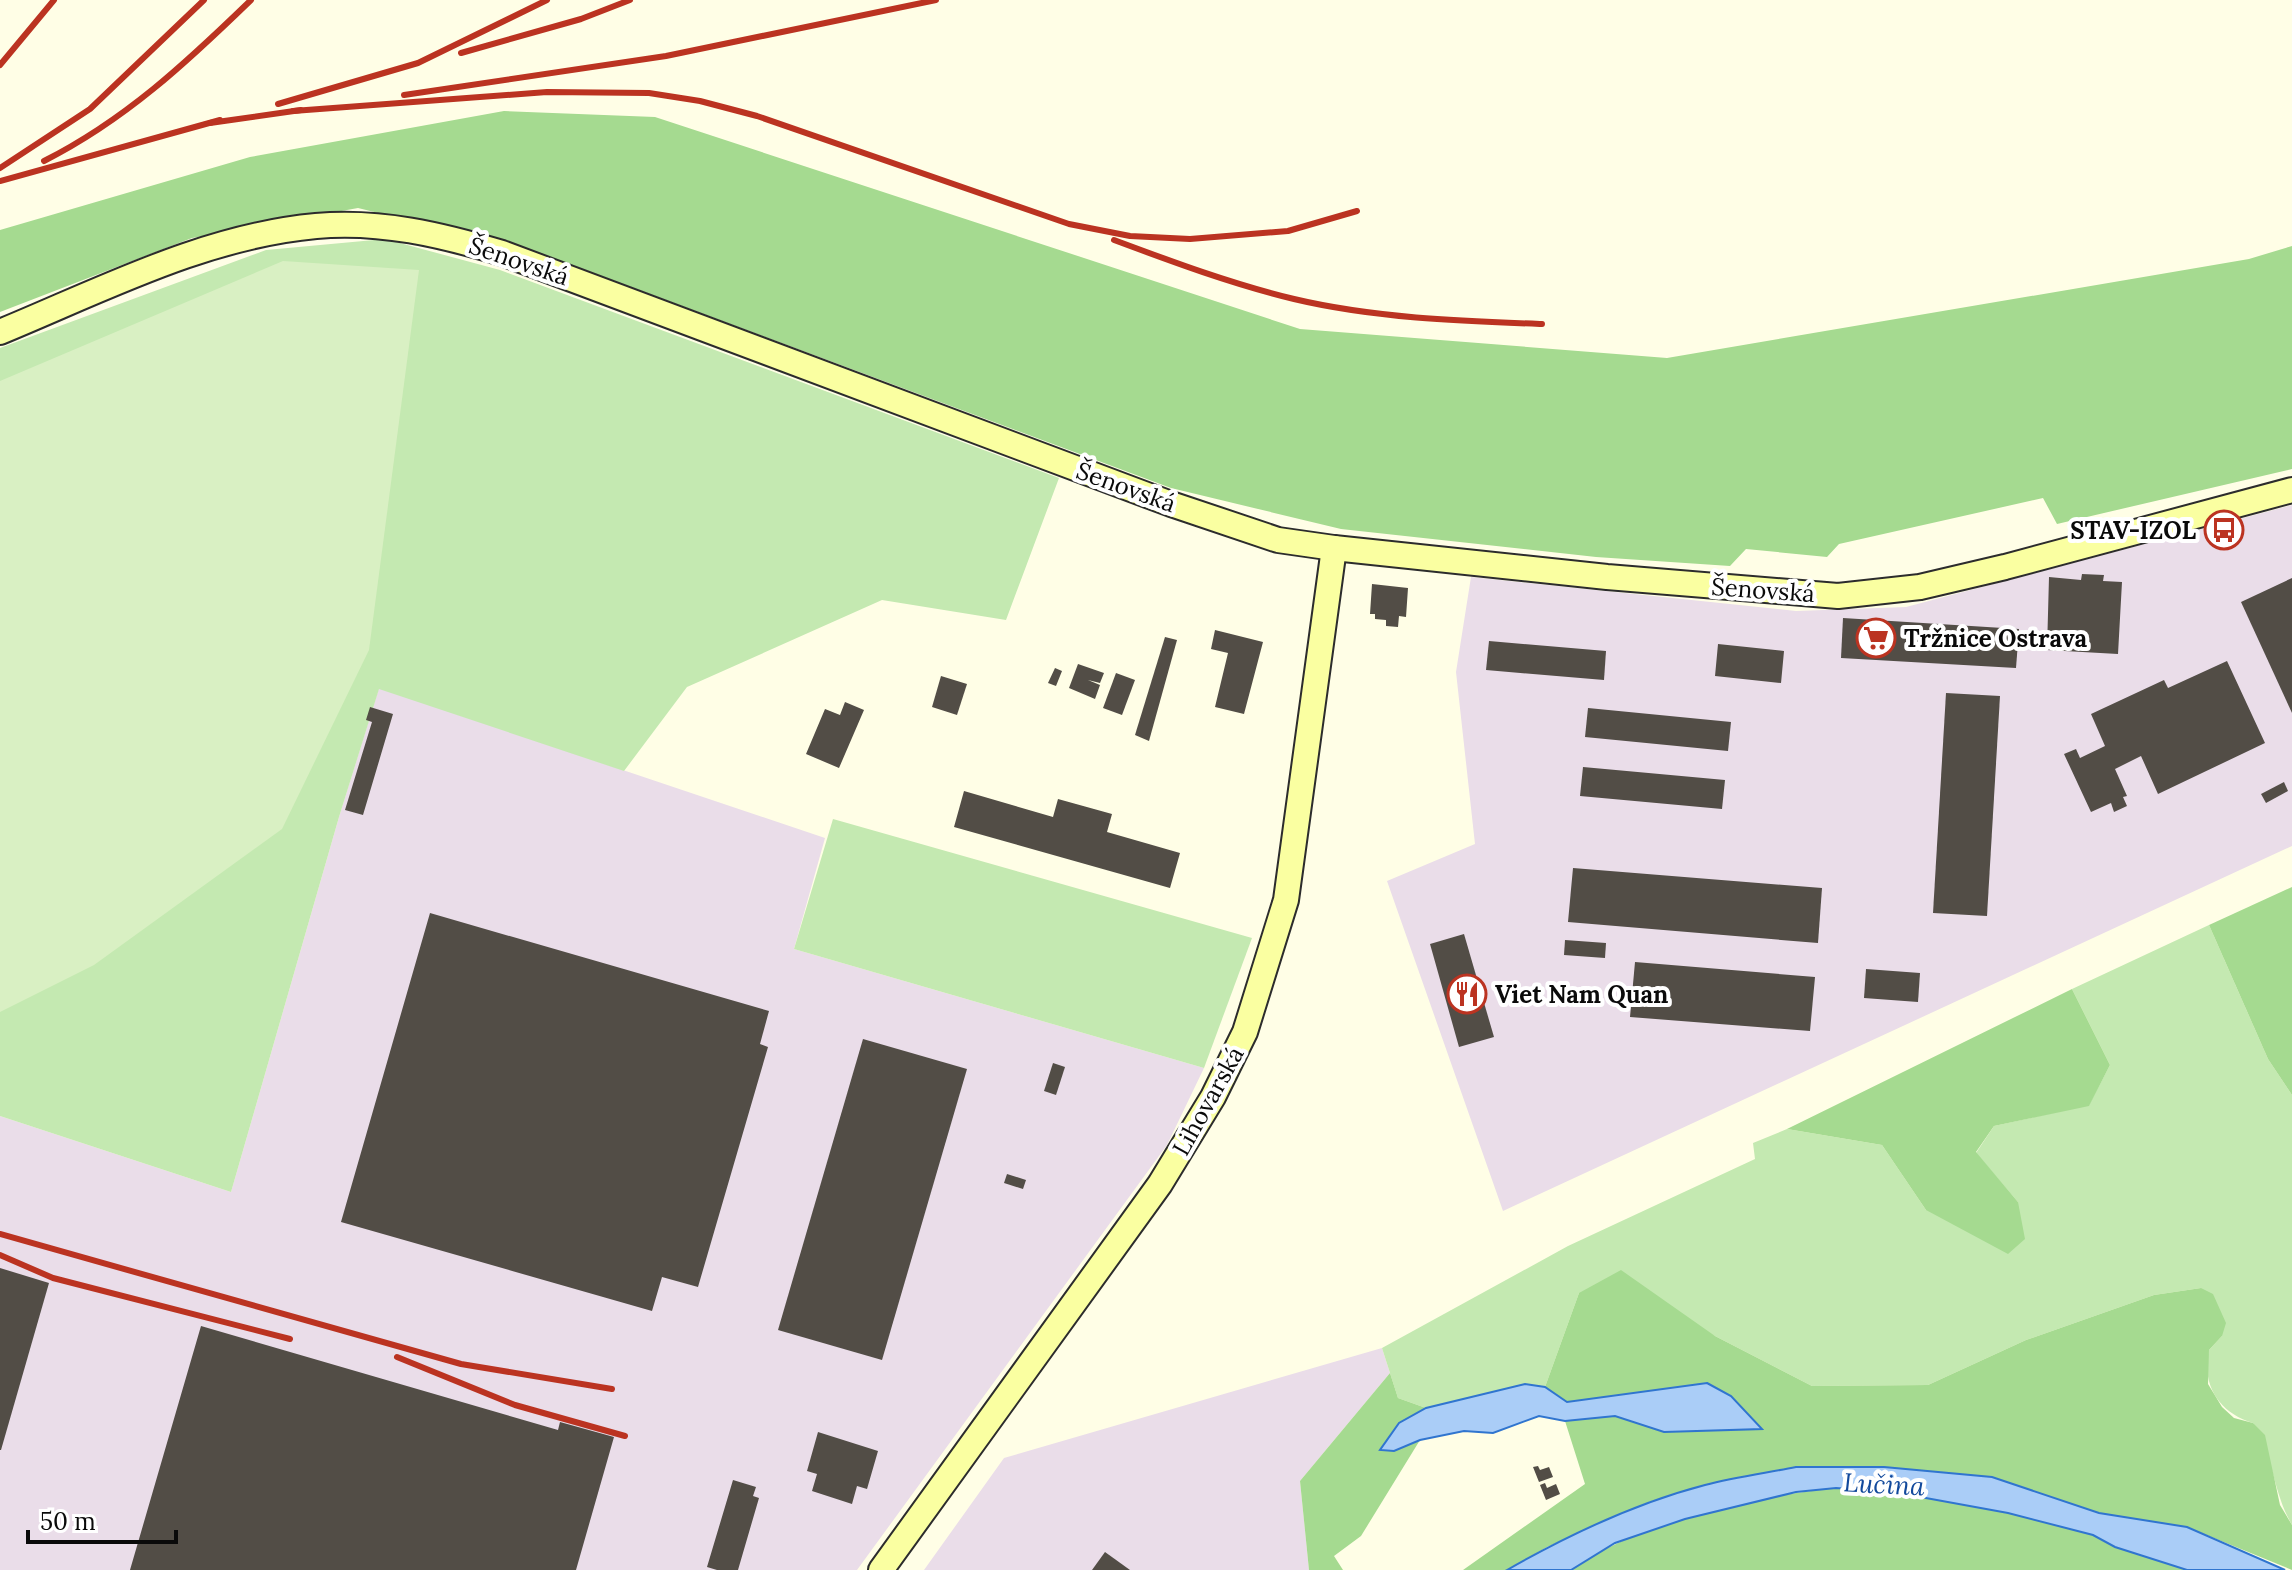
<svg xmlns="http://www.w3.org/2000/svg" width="2292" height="1570" font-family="Lora,serif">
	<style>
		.industrial { fill: #eadde9 }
		.green { fill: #c4e9b1 }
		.forest { fill: #a5da90 }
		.pitch { fill: #d9f0c3 }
		.water { fill: #aacdf7; stroke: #3075cf; stroke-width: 2 }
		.building { fill: #524d46 }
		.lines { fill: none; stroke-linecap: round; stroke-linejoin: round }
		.secondary-casing { stroke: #2c2c2c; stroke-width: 28 }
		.secondary { stroke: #faffa1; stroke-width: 24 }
		.rail { stroke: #bb3321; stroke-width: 6 }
		.labels { text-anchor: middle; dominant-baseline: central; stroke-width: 8; stroke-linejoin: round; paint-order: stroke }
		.street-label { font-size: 24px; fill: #0a0a0a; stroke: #fff }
		.poi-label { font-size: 24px; font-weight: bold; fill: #0a0a0a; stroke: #fff; text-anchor: start }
		.water-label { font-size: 26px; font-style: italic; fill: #12499c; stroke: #fff }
	</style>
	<rect width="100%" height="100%" fill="#fffee6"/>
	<!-- industrial -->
	<g class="industrial">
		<path d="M2292 505V846L1503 1211 1387 881 1475 844 1456 672 1471 577 1796 611 1906 607Z"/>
		<path d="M379 688 825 838 794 949 1204 1068 1167 1145 857 1570H0V1116L231 1192 339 817Z"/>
		<path d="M1382 1348 1390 1373 1300 1481 1309 1570H924L1004 1458Z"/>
	</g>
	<!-- green -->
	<g class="green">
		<path d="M385 239 500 270 1059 478 1006 620 882 600 687 687 624 771 379 689 339 817 231 1192 0 1116V348L266 250Z"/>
		<path d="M833 819 1252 938 1204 1068 794 949Z"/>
		<path d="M2209 925 2268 1059 2292 1095V1525C2272 1490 2275 1460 2253 1423 2219 1413 2201 1385 2209 1350L2222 1336 2201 1288 2154 1295 2026 1340 1928 1385 1812 1386 1715 1336 1579 1293 1545 1387 1525 1384 1426 1408 1398 1398 1382 1348 1568 1246 1755 1159 1753 1143 1787 1129 1882 1145 1926 1210 2018 1202 1976 1153 1994 1126 2089 1105 2110 1065 2072 989Z"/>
	</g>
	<!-- forest -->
	<g class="forest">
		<path d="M504 111 655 117 1300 329 1667 358 2249 259 2292 246V469L2057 524 2043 498 1839 544 1827 557 1746 549 1730 566 1596 557 1341 529 1171 488 537 252 358 208 192 238 0 312V230L250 157Z"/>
		<path d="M2292 887V1095L2268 1059 2209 925Z"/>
		<path d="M2072 989 2110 1065 2089 1106 1994 1126 1976 1152 2018 1202 2025 1239 2008 1254 1926 1210 1882 1145 1787 1129Z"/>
		<path d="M1621 1270 1715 1336 1812 1386 1928 1385 2026 1340 2154 1295 2201 1288 2213 1294 2226 1323 2222 1336 2209 1350 2208 1384 2222 1407 2234 1418 2253 1423 2265 1435 2280 1505 2292 1525V1570L2187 1527 2099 1513 1992 1477 1884 1467H1796L1708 1484 1649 1502 1547 1547 1507 1570H1463L1585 1484 1565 1421 1615 1416 1665 1432 1761 1429 1731 1396 1707 1383 1567 1402 1545 1387 1579 1293Z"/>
		<path d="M1390 1373 1398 1398 1426 1408 1399 1423 1394 1451 1420 1440 1361 1536 1334 1556 1343 1570H1309L1300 1481Z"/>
		<path d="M1836 1488 1893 1492 2008 1513 2093 1535 2115 1547 2187 1570H1571C1640 1521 1751 1497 1836 1488Z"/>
	</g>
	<!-- pitch -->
	<path class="pitch" d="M283 261 419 270 369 650 282 829 94 965 0 1012V381Z"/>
	<!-- water -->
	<g class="water">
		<path d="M1707 1383 1731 1396 1762 1429 1664 1432 1615 1416 1565 1421 1539 1416 1493 1433 1464 1431 1420 1440 1394 1451 1380 1450 1399 1423 1426 1408 1525 1384 1545 1387 1567 1402Z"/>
		<path d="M1796 1467H1884L1992 1477 2099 1513 2187 1527 2285 1570H2187L2115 1547 2093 1535 2008 1513 1893 1492 1836 1488 1796 1492 1685 1519 1615 1543 1571 1570H1507C1570 1534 1636 1503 1705 1485 1735 1477 1766 1473 1796 1467Z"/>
	</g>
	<!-- building -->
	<g class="building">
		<path d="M2082 574 2104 575 2103 581 2122 582 2118 654 2047 650 2049 577 2081 580Z"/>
		<path d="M2292 578V713L2241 602Z"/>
		<path d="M1372 584 1408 588 1406 617 1399 616 1398 627 1386 626V620L1375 619V614H1370Z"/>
		<path d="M1843 618 2019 629 2016 668 1841 658Z"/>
		<path d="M1215 630 1263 642 1244 714 1215 707 1228 653 1211 649Z"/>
		<path d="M1165 637 1177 640 1149 741 1135 735Z"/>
		<path d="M1489 641 1606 651 1604 680 1486 670Z"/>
		<path d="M1718 644 1784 651 1781 683 1715 676Z"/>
		<path d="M2227 661 2265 743 2158 794 2141 756 2115 769 2127 796 2123 797 2127 806 2114 812 2111 803 2091 812 2064 754 2076 749 2080 758 2105 746 2091 714 2164 680 2168 688Z"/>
		<path d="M1078 664 1104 673 1100 683 1088 680 1100 685 1095 699 1069 688Z"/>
		<path d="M1055 668 1062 671 1056 686 1048 683Z"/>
		<path d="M1116 673 1135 680 1122 715 1103 708Z"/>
		<path d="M941 676 967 684 957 715 932 707Z"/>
		<path d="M1946 693 2000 696 1987 916 1933 913Z"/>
		<path d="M845 702 864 710 839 768 806 754 825 709 840 715Z"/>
		<path d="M370 707 393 714 363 815 345 810 372 722 366 720Z"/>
		<path d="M1588 708 1731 722 1728 751 1585 737Z"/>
		<path d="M1583 767 1725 780 1722 809 1580 796Z"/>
		<path d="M2284 782 2288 791 2266 803 2261 794Z"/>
		<path d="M964 791 1053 817 1058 799 1112 814 1107 832 1180 853 1170 888 954 827Z"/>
		<path d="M1573 868 1822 888 1818 943 1568 922Z"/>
		<path d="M430 913 769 1011 760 1044 768 1047 698 1287 662 1277 652 1311 341 1222Z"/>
		<path d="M1464 934 1494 1037 1459 1047 1430 944Z"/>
		<path d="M1565 940 1606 943 1605 958 1564 955Z"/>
		<path d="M1635 962 1815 977 1810 1031 1630 1017Z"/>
		<path d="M1866 969 1920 973 1918 1002 1864 998Z"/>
		<path d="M863 1039 967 1069 882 1360 778 1330Z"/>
		<path d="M1053 1063 1065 1067 1056 1095 1044 1091Z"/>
		<path d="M1007 1174 1026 1180 1023 1189 1004 1183Z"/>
		<path d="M0 1268 49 1283 1 1450H0Z"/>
		<path d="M201 1326 558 1430 560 1422 614 1437 576 1570H130Z"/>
		<path d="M818 1432 878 1451 867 1489 857 1486 852 1504 812 1491 817 1474 807 1471Z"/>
		<path d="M1538 1466 1540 1470 1549 1467 1553 1477 1539 1482 1533 1467Z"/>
		<path d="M733 1480 756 1487 753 1496 759 1498 738 1570H717L707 1567Z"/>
		<path d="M1545 1483 1547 1488 1556 1484 1560 1494 1546 1500 1540 1485Z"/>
		<path d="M1105 1552 1130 1570H1092Z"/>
	</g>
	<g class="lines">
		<defs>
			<g id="secondary">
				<path d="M0 332C102 290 205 236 316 226 380 220 442 235 502 253L1171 504 1278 540 1334 548 1607 577 1838 596 1920 587 2005 567 2292 490"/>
				<path d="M881 1570 1160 1184 1213 1097 1245 1032 1286 900 1334 548"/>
			</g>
		</defs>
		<!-- secondary casing -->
		<use href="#secondary" class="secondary-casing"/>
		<!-- secondary -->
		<use href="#secondary" class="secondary"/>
		<!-- rail -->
		<g class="rail">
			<path d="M461 53 581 19 630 0"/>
			<path d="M0 65 54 0"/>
			<path d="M404 95 666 56 936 0"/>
			<path d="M278 104 418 63 547 0"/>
			<path d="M293 111 547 92 649 93 700 101 757 116 1069 224 1130 236 1190 239 1288 231 1357 211"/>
			<path d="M210 123 301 110"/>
			<path d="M44 161C125 120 186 63 251 0"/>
			<path d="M0 168 90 109 204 0"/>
			<path d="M0 181 220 120"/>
			<path d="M1114 240C1173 262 1232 284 1294 299 1374 318 1460 321 1542 324"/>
			<path d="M0 1234 461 1364 612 1389"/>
			<path d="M0 1255 53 1278 290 1339"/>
			<path d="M397 1357 515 1405 625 1436"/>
		</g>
	</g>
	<!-- icons -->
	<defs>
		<symbol id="bus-ring" viewBox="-11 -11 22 22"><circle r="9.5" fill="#fff" stroke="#bb3321" stroke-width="1.5"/><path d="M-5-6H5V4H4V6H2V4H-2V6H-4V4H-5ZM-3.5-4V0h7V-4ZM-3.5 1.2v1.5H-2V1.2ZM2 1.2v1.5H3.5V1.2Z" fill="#bb3321"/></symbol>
		<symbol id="supermarket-ring" viewBox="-11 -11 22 22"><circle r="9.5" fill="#fff" stroke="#bb3321" stroke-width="1.5"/><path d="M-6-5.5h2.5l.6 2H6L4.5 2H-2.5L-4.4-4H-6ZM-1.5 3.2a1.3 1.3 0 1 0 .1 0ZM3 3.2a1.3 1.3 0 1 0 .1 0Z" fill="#bb3321"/></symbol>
		<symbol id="restaurant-ring" viewBox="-11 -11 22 22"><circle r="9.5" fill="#fff" stroke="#bb3321" stroke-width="1.5"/><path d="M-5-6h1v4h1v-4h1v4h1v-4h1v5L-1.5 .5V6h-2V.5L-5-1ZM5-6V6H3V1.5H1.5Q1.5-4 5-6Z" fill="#bb3321"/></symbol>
	</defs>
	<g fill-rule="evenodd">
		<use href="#bus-ring" x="2202" y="508" width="44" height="44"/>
		<use href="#supermarket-ring" x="1854" y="616" width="44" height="44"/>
		<use href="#restaurant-ring" x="1445" y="972" width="44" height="44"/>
	</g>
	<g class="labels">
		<!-- street labels -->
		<g class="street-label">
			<text transform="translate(519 261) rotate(19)">Šenovská</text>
			<text transform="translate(1126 487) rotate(20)">Šenovská</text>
			<text transform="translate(1763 590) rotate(4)">Šenovská</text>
			<text transform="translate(1208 1101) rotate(-61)">Lihovarská</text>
		</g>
		<!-- poi labels -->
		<g class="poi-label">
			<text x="2196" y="530" text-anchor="end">STAV-IZOL</text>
			<text x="1904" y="638">Tržnice Ostrava</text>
			<text x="1495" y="994">Viet Nam Quan</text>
		</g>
		<!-- water labels -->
		<g class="water-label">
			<text transform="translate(1884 1484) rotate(3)">Lučina</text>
		</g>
	</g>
	<!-- scale -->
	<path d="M28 1530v12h148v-12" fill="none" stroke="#0a0a0a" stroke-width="4"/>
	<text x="40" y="1530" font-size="24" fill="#0a0a0a" stroke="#ffffff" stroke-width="6" paint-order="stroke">50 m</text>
</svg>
